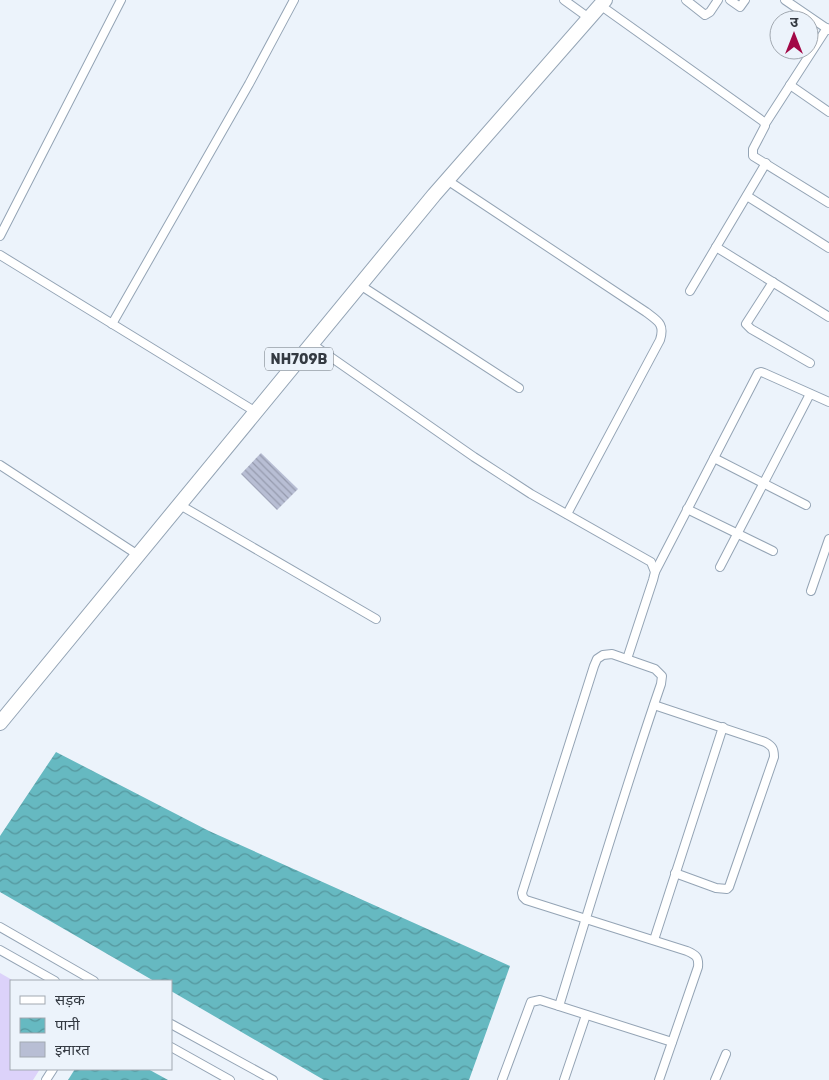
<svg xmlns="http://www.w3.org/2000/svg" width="829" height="1080" font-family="Rubik,'Noto Sans Devanagari',sans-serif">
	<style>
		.grass { fill: #dcd2fa }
		.water { fill: url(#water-waves) }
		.building { fill: url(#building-back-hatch) }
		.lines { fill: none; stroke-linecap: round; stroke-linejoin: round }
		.minor-casing { stroke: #94a4b5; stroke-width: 10 }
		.trunk-casing { stroke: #94a4b5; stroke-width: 16 }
		.minor { stroke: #fff; stroke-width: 8 }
		.trunk { stroke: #fff; stroke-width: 14 }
		.labels { text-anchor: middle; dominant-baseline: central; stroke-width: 4; stroke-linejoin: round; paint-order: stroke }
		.shield { fill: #ecf3fb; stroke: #6b727a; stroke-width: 1 }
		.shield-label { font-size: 14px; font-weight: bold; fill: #343a42 }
	</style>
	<defs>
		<pattern id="water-waves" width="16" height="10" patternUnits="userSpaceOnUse" patternTransform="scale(1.25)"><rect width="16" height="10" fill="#66b9c1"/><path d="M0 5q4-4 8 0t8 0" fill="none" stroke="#55979e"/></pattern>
		<pattern id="building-back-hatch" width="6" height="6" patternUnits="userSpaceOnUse" patternTransform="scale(1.25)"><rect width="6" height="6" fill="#b8bed4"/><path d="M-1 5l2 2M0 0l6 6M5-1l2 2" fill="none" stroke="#969bae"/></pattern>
	</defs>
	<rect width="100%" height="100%" fill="#ecf3fb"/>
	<!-- grass -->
	<path class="grass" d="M0 973 14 981H11V1069H40L33 1080H0Z"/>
	<!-- water -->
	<g class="water">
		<path d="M56 752 209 831 510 966 469 1080H324L171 991V981H154L0 892V836Z"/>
		<path d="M75 1069H148L168 1080H68Z"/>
	</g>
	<!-- building -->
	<path class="building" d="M261 453 298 489 277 510 241 474Z"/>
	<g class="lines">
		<defs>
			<g id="minor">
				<path d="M564 0 589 18"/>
				<path d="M686 0 705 15 710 12 718 0"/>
				<path d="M730 0 740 7 745 0"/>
				<path d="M785 0 829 30"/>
				<path d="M600 5 764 122 765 126 753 149V156L829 203"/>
				<path d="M790 85 829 112"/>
				<path d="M765 124 827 28"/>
				<path d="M447 180 646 312C658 321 665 324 660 340L567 514"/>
				<path d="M747 196 829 248"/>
				<path d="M0 236 121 0"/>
				<path d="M716 247 829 317"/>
				<path d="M0 255 256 412"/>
				<path d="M773 282 746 324 751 329 810 363"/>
				<path d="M360 285 519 388"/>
				<path d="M690 291 766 163"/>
				<path d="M112 324 249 84 294 0"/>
				<path d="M312 344 474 457 531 494 651 562 655 572 653 580 627 659"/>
				<path d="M714 458 806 505"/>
				<path d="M0 465 138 555"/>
				<path d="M180 505 376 619"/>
				<path d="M687 509 773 551"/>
				<path d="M720 567 810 394"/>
				<path d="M655 572 758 373 761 372 764 373 829 402"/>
				<path d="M811 591 829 539"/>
				<path d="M654 705 765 742C772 746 774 748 774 757L729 887 727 889 716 888 675 873"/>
				<path d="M0 927 94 981"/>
				<path d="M654 940 723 727"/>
				<path d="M0 950 55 981"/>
				<path d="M559 1006C592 899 624 791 661 684L662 676 655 669 612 654 603 655 597 659 594 666 522 893 523 897 526 900 687 951C696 955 699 957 698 967L659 1080"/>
				<path d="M171 1024 273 1080"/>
				<path d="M171 1047 230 1080"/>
				<path d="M46 1080 53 1069"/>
				<path d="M502 1080 531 1002 540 1000 672 1042"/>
				<path d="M564 1080 586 1015"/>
				<path d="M715 1080 726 1054"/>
			</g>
			<path id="trunk" d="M0 723 434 195 605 0"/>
		</defs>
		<!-- minor casing -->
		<use href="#minor" class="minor-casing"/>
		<!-- trunk casing -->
		<use href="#trunk" class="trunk-casing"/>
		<!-- minor -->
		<use href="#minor" class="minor"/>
		<!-- trunk -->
		<use href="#trunk" class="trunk"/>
	</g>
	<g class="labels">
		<!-- shield labels -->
		<rect class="shield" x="265" y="347.5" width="68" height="23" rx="4"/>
		<g class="shield-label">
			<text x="299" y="359">NH709B</text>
		</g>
	</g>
	<!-- legend -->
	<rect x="10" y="980" width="162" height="90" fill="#ecf3fb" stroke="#a2a9b1"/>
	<rect x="20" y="996" width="25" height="8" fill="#ffffff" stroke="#a2a9b1"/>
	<text x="55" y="1005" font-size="15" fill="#343a42">सड़क</text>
	<rect x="20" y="1018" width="25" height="15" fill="url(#water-waves)" stroke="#a2a9b1"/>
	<text x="55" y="1030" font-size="15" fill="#343a42">पानी</text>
	<rect x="20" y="1042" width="25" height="15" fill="#b8bed4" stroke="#a2a9b1"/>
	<text x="55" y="1055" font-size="15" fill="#343a42">इमारत</text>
	<!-- north arrow -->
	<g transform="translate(794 35)"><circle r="24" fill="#ecf3fb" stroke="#a2a9b1"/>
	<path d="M0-4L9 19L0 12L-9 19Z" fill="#a20846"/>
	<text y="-8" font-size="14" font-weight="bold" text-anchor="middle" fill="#343a42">उ</text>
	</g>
</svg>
